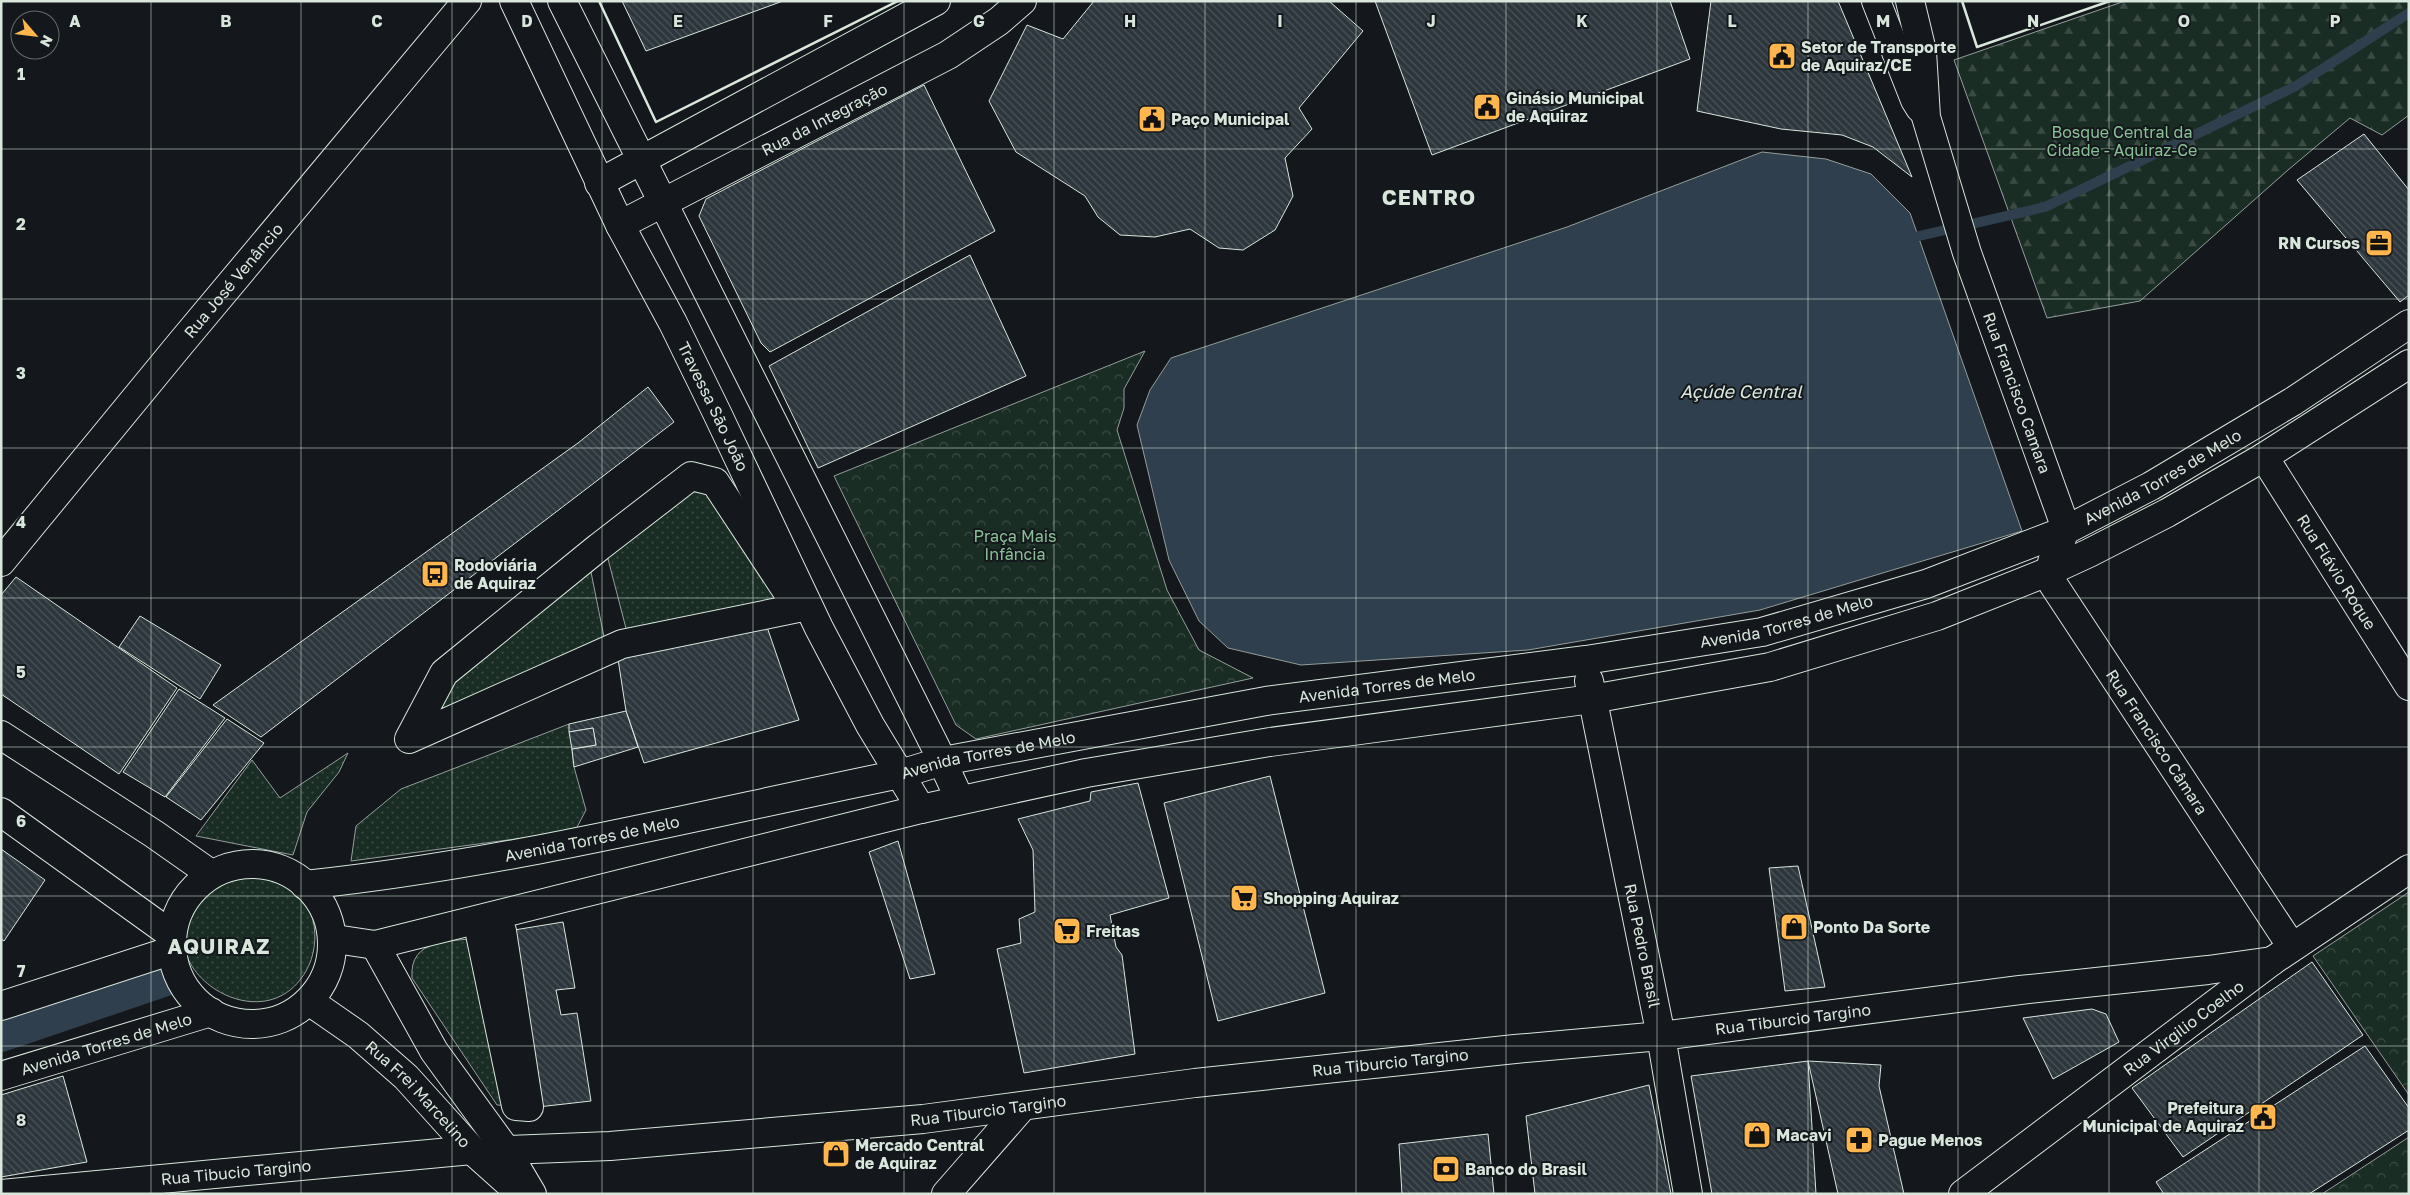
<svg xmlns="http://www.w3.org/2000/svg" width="2410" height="1195" font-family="'Golos Text',sans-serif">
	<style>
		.grass { fill: url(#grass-dots); stroke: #939e99 }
		.forest { fill: url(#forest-firs); stroke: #939e99 }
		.park { fill: url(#park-crowns); stroke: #939e99 }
		.water { fill: #2f3f4d; stroke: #939e99 }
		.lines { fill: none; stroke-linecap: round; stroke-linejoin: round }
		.stream { stroke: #2f3f4d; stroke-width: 10 }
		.canal { stroke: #2f3f4d; stroke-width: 36 }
		.building { fill: url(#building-back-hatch); stroke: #d8e6dc }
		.minor-casing { stroke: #d8e6dc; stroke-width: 30 }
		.major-casing { stroke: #d8e6dc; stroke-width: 30 }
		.minor { stroke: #14181c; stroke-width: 28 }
		.major { stroke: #14181c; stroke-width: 28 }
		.wall { stroke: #d8e6dc; stroke-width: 2.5 }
		.grid { fill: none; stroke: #d8e6dc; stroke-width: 1; stroke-opacity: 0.55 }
		.labels { text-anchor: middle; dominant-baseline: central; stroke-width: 4; stroke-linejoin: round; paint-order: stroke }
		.poi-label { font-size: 16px; font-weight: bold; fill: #d8e6dc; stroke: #14181c; text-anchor: start }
		.street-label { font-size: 16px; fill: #d8e6dc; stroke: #14181c }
		.park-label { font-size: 16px; fill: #8ac095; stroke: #14181c }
		.water-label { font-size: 18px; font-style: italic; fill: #d8e6dc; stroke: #14181c }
		.district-label { font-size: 21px; font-weight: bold; letter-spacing: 1px; fill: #d8e6dc; stroke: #14181c }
		.grid-label { font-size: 16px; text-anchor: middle; font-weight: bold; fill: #d8e6dc; stroke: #14181c; stroke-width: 4; stroke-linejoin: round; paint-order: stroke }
	</style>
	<defs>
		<pattern id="grass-dots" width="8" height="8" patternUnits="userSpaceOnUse" patternTransform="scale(1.25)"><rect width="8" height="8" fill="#1a2d24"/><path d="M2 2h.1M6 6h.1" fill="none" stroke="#3b4b43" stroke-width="1.8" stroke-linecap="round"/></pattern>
		<pattern id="forest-firs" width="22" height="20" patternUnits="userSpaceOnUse" patternTransform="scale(1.25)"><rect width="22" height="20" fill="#1a2d24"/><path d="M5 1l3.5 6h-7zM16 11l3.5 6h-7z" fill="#3b4b43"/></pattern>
		<pattern id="park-crowns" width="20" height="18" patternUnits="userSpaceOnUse" patternTransform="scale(1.25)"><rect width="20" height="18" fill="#1a2d24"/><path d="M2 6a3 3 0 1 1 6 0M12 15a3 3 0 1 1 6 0" fill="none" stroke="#3b4b43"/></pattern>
		<pattern id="building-back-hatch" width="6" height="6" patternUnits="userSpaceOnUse" patternTransform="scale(1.25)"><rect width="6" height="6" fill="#2c363c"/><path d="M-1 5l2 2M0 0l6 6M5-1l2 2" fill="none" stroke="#4a5358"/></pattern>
	</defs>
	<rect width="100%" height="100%" fill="#14181c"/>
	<!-- grass -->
	<g class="grass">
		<path d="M693 484 710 487 789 605 629 640 607 555Z"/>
		<path d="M590 567 605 642 420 728 448 676Z"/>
		<path d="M569 724 574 767 586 810 575 831 351 861 356 826 401 789Z"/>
		<path d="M348 753 339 772 307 812 293 855 196 836 252 760 280 798Z"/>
		<path d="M243 876C256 876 269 875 281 880 316 894 323 942 306 971 264 1045 149 970 193 908 206 890 223 881 243 876Z"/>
		<path d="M478 938 515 1106 497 1105 412 978C409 938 450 942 478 938Z"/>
	</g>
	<!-- forest -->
	<path class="forest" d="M2125 1H2409V115L2382 135 2350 118 2288 170 2140 301 2047 318 1954 60Z"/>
	<!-- park -->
	<g class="park">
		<path d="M1145 351 1124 389V408L1117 430 1167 590 1199 650 1253 678 976 739 956 725 834 476Z"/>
		<path d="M2409 892V1095L2313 956Z"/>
		<path d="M2409 1137V1194H2322Z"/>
	</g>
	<!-- water -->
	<path class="water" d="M1762 152 1826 159 1871 174 1910 213 2022 531 1760 610 1528 650 1301 665 1228 648 1199 621 1169 560 1137 425 1150 390 1171 358 1567 227Z"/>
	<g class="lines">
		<!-- stream -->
		<path class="stream" d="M1906 239 2045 207 2296 86 2409 13"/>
		<!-- canal -->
		<path class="canal" d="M1 1034 163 979"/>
	</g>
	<!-- building -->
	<g class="building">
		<path d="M622 1H783L646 51Z"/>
		<path d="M1094 1H1329L1363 31 1299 108 1312 129 1285 158 1293 196 1275 230 1243 250 1219 248 1190 229 1155 237 1120 235 1098 217 1085 196 1016 152 989 101 1027 25 1063 39Z"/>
		<path d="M1375 1H1670L1690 59 1432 155Z"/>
		<path d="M1711 1H1838L1912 177 1873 147 1842 135 1781 129 1697 111Z"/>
		<path d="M924 85 995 231 770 352 761 343 699 216 706 199Z"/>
		<path d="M2364 134 2409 190V295L2400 302 2297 180Z"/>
		<path d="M970 255 1026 376 818 468 769 366Z"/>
		<path d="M648 387 674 422 261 737 213 705 578 443Z"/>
		<path d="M16 577 177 688 119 774 1 694V595Z"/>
		<path d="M140 616 221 665 200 699 119 647Z"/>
		<path d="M766 624 799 720 644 763 626 711 618 659Z"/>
		<path d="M179 689 225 718 165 797 123 772Z"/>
		<path d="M626 711 638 747 574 767 572 749 596 745 593 728 569 732V724Z"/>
		<path d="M227 719 264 743 201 820 166 797Z"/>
		<path d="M593 728 596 745 572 749 569 732Z"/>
		<path d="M1270 776 1325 993 1218 1021 1164 803Z"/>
		<path d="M1138 783 1169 898 1110 915 1116 947 1122 955 1135 1054 1024 1073 997 949 1021 943 1019 919 1035 912 1033 850 1018 819 1090 801 1091 792Z"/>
		<path d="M898 841 935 974 910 979 869 852Z"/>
		<path d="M1 849 45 880 4 941 1 939Z"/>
		<path d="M1798 866 1825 987 1785 991 1769 868Z"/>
		<path d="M563 922 575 988 556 990 561 1015 577 1013 591 1101 529 1108 502 932Z"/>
		<path d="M2312 962 2363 1035 2183 1157 2132 1088Z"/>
		<path d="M2092 1009 2106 1014 2119 1042 2053 1079 2023 1018Z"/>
		<path d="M2365 1046 2409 1108V1130L2309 1194H2164L2156 1182Z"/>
		<path d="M1808 1061 1816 1194H1712L1691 1076Z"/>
		<path d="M1808 1061 1881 1065 1879 1086 1904 1194H1838Z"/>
		<path d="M63 1076 87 1162 1 1177V1095Z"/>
		<path d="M1649 1085 1671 1194H1535L1526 1116Z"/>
		<path d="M1488 1134 1494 1194H1402L1399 1144Z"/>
	</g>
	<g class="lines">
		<defs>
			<g id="minor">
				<path id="s1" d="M514 1 620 225 673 323 717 413 819 628 870 725 921 809"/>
				<path d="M562 1 936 748 960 800"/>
				<path d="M1876 1 1915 100 1920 108"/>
				<path id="s2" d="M1910 1 1922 51 1926 117 1967 253 2064 523C2065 550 2045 553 2053 584L2292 947"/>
				<path d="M599 183 936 1"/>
				<path id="s3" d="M620 225 948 55 999 21 1022 1"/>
				<path id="s4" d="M2264 457 2409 686"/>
				<path d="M691 476 715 482 798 608 622 644 409 739 444 673 599 547Z"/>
				<path id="s5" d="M1 562 181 343 467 1"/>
				<path d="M502 931 529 1107 516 1106 480 934Z"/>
				<path d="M1 1006 170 951"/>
				<path id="s6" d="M1 1076 211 1012"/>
				<path id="s7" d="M506 1150 610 1146 923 1119 1195 1083 1515 1049 1661 1036 2020 990 2208 970 2272 961"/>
				<path id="s8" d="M1 1194 472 1150"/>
				<path d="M946 1194 1022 1107"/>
				<path id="s9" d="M1963 1194 2272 961 2409 869"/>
			</g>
			<g id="major">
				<path id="s10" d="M1589 681 1661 1036 1688 1194"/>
				<path d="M1 735 154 834 211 874"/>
				<path d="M1 812 172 935"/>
				<circle cx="252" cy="944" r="80"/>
				<path id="s11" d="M305 885C506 864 703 814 900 774L943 761 1266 701 1586 660 1762 632 1926 584 2064 531 2151 486 2292 402 2409 324"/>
				<path d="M335 939 375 945 921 809 1086 773 1270 742 1592 699 1770 667 1937 616 2050 571 2089 553 2167 513 2264 457 2409 364"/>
				<path d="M375 945 434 1051 506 1150 532 1194"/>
				<path id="s12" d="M309 1001 358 1035 406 1077 472 1150 521 1194"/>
			</g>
		</defs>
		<!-- minor casing -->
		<use href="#minor" class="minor-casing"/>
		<!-- major casing -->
		<use href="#major" class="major-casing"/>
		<!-- minor -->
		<use href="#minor" class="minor"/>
		<!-- major -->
		<use href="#major" class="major"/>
		<!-- wall -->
		<g class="wall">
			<path d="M599 1 656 122 898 1"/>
			<path d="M1962 1 1977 47 2110 1"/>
		</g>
	</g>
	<!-- grid -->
	<path class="grid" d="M151 1V1194M301 1V1194M452 1V1194M602 1V1194M753 1V1194M904 1V1194M1054 1V1194M1205 1V1194M1356 1V1194M1506 1V1194M1657 1V1194M1808 1V1194M1958 1V1194M2109 1V1194M2259 1V1194M1 149H2409M1 299H2409M1 448H2409M1 598H2409M1 747H2409M1 896H2409M1 1046H2409"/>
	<!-- icons -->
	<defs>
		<symbol id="civic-square" viewBox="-11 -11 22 22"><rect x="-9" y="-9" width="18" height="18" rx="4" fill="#ffb74d" stroke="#14181c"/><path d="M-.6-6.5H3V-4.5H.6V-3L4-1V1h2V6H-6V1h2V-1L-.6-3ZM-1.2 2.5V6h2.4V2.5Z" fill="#111"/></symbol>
		<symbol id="office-square" viewBox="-11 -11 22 22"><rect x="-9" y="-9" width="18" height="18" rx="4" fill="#ffb74d" stroke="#14181c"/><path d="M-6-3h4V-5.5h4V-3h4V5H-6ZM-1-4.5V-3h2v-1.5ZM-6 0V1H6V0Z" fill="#111"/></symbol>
		<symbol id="bus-square" viewBox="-11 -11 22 22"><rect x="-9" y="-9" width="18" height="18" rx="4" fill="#ffb74d" stroke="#14181c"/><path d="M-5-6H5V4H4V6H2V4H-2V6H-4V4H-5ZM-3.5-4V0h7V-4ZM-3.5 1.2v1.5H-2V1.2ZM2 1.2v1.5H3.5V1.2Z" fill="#111"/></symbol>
		<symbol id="supermarket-square" viewBox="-11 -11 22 22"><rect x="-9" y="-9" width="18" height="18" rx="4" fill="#ffb74d" stroke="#14181c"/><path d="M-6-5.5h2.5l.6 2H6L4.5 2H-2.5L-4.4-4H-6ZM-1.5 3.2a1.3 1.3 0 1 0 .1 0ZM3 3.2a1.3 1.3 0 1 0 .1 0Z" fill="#111"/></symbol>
		<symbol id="shop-square" viewBox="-11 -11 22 22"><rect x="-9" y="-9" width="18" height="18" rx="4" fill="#ffb74d" stroke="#14181c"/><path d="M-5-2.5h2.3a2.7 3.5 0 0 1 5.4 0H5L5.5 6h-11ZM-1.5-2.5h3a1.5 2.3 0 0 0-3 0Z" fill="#111"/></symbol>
		<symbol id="pharmacy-square" viewBox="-11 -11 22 22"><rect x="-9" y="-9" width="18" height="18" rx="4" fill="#ffb74d" stroke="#14181c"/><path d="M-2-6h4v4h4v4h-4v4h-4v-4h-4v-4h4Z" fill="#111"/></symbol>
		<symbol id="bank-square" viewBox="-11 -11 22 22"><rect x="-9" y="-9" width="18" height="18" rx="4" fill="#ffb74d" stroke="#14181c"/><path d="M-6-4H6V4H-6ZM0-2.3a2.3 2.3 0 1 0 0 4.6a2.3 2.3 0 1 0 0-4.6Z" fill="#111"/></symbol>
	</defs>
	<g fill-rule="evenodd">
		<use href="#civic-square" x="1766" y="40" width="32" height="32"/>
		<use href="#civic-square" x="1471" y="91" width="32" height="32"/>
		<use href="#civic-square" x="1136" y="103" width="32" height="32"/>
		<use href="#office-square" x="2363" y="227" width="32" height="32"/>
		<use href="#bus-square" x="419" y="558" width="32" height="32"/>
		<use href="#supermarket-square" x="1228" y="882" width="32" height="32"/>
		<use href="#shop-square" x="1778" y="911" width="32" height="32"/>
		<use href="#supermarket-square" x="1051" y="915" width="32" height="32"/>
		<use href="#civic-square" x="2247" y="1101" width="32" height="32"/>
		<use href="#shop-square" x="1741" y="1119" width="32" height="32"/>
		<use href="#pharmacy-square" x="1843" y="1124" width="32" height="32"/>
		<use href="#shop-square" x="820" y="1138" width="32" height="32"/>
		<use href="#bank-square" x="1430" y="1153" width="32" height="32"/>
	</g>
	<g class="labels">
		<!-- poi labels -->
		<g class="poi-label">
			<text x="1801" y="47">Setor de Transporte<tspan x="1801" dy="18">de Aquiraz/CE</tspan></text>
			<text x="1506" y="98">Ginásio Municipal<tspan x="1506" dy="18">de Aquiraz</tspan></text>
			<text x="1171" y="119">Paço Municipal</text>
			<text x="2360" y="243" text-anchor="end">RN Cursos</text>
			<text x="454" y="565">Rodoviária<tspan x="454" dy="18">de Aquiraz</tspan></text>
			<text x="1263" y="898">Shopping Aquiraz</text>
			<text x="1813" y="927">Ponto Da Sorte</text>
			<text x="1086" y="931">Freitas</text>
			<text x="2244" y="1108" text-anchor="end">Prefeitura<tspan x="2244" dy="18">Municipal de Aquiraz</tspan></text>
			<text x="1776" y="1135">Macavi</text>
			<text x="1878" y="1140">Pague Menos</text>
			<text x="855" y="1145">Mercado Central<tspan x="855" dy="18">de Aquiraz</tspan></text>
			<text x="1465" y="1169">Banco do Brasil</text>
		</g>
		<!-- street labels -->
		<g class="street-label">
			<text stroke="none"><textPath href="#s3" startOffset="230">Rua da Integração</textPath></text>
			<text stroke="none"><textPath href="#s5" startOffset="365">Rua José Venâncio</textPath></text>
			<text stroke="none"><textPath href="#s2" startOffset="408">Rua Francisco Camara</textPath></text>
			<text stroke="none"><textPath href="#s1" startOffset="452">Travessa São João</textPath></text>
			<text stroke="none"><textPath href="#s11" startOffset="1911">Avenida Torres de Melo</textPath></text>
			<text stroke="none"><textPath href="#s4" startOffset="136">Rua Flávio Roque</textPath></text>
			<text stroke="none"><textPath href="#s11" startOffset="1506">Avenida Torres de Melo</textPath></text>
			<text stroke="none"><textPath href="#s11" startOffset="1101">Avenida Torres de Melo</textPath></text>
			<text stroke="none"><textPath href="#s2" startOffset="799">Rua Francisco Câmara</textPath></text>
			<text stroke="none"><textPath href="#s11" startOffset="696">Avenida Torres de Melo</textPath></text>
			<text stroke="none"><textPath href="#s11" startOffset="291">Avenida Torres de Melo</textPath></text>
			<text stroke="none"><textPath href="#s10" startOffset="270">Rua Pedro Brasil</textPath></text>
			<text stroke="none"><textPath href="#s7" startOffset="1294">Rua Tiburcio Targino</textPath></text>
			<text stroke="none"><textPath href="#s9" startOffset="276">Rua Virgilio Coelho</textPath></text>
			<text stroke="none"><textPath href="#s6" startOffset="110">Avenida Torres de Melo</textPath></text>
			<text stroke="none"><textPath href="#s7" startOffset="889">Rua Tiburcio Targino</textPath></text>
			<text stroke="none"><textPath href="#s12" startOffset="144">Rua Frei Marcelino</textPath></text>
			<text stroke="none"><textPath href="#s7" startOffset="484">Rua Tiburcio Targino</textPath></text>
			<text stroke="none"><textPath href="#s8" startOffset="236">Rua Tibucio Targino</textPath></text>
		</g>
		<!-- park labels -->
		<g class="park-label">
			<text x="2122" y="132">Bosque Central da<tspan x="2122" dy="18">Cidade - Aquiraz-Ce</tspan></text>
			<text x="1015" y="536">Praça Mais<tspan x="1015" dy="18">Infância</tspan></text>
		</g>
		<!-- water labels -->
		<g class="water-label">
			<text x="1741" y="391">Açúde Central</text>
		</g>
		<!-- district labels -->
		<g class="district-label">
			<text x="1429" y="197">CENTRO</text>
			<text x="219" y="946">AQUIRAZ</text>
		</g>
	</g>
	<g class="grid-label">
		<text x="75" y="27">A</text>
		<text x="226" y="27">B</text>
		<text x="377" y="27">C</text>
		<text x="527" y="27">D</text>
		<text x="678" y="27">E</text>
		<text x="828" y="27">F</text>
		<text x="979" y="27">G</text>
		<text x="1130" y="27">H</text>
		<text x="1280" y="27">I</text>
		<text x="1431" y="27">J</text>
		<text x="1582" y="27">K</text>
		<text x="1732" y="27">L</text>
		<text x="1883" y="27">M</text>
		<text x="2033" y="27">N</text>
		<text x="2184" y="27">O</text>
		<text x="2335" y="27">P</text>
		<text x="21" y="80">1</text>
		<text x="21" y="230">2</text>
		<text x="21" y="379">3</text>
		<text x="21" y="528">4</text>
		<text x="21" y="678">5</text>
		<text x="21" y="827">6</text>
		<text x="21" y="977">7</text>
		<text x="21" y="1126">8</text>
	</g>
	<!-- border -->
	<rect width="2410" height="1195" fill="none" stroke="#d8e6dc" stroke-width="5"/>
	<!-- north arrow -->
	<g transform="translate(35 35) rotate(118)"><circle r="24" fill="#14181c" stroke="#626a69"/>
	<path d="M0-4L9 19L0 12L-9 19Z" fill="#ffb74d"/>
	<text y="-8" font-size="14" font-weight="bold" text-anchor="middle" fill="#d8e6dc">N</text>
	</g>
</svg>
